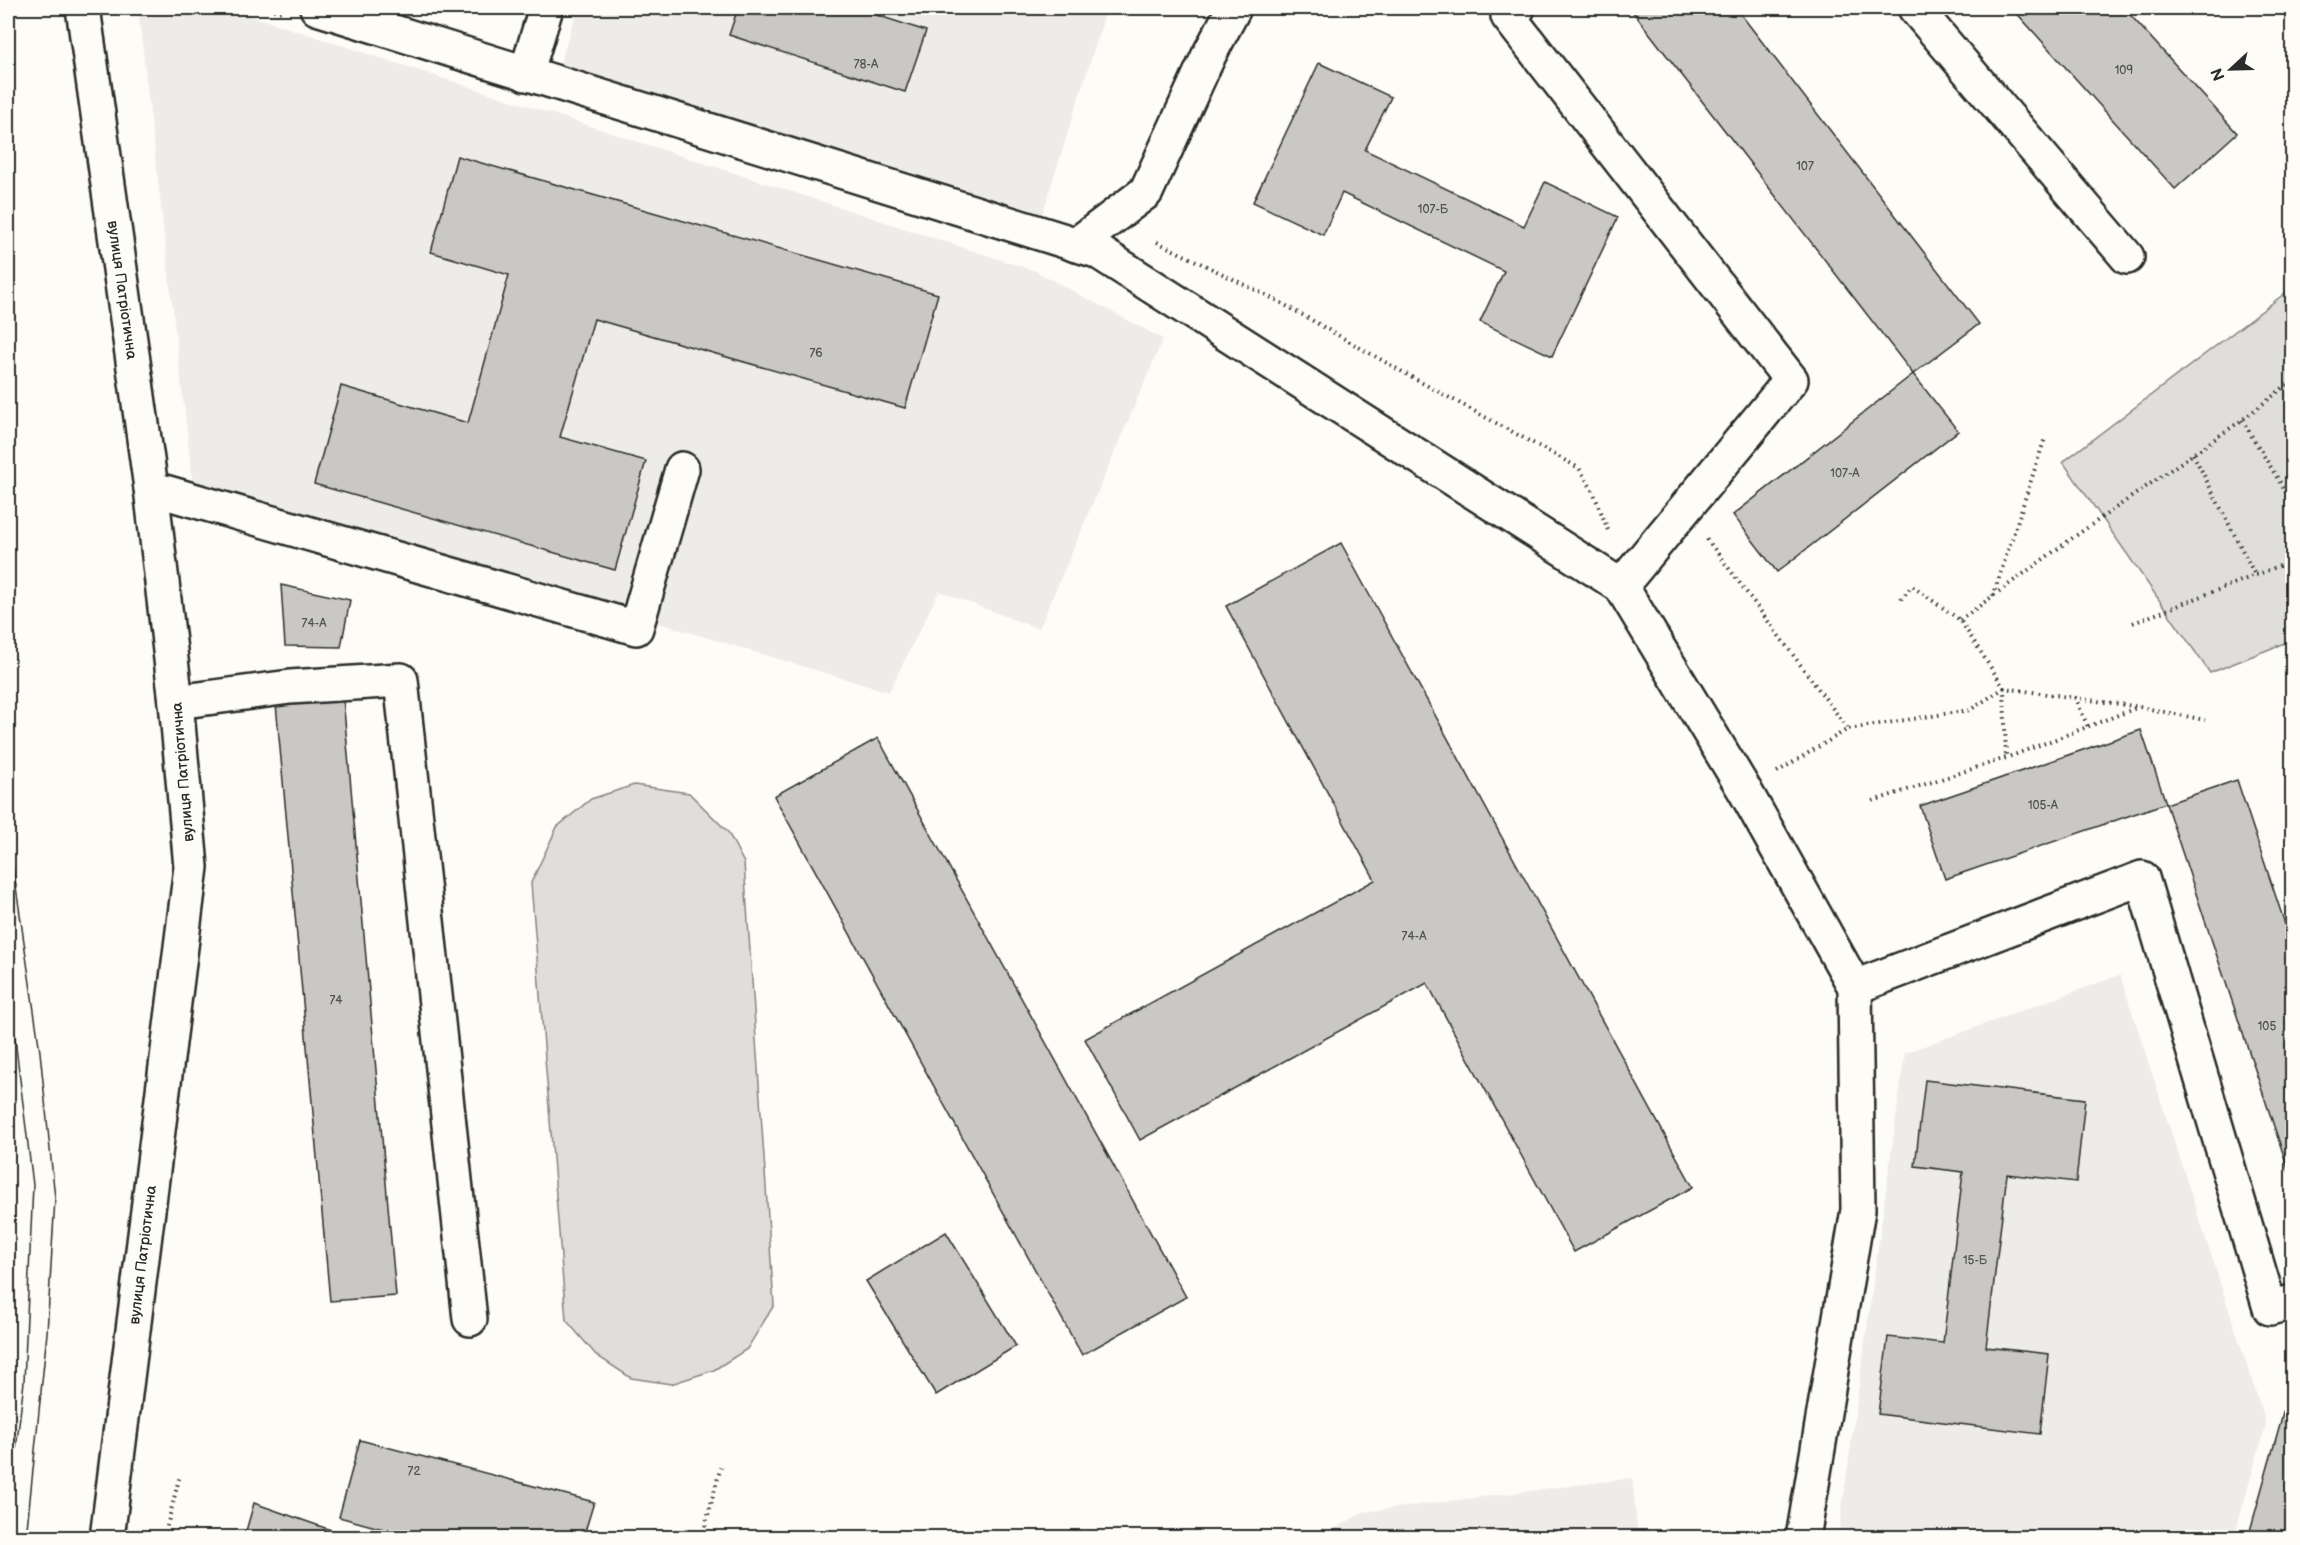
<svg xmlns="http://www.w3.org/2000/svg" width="2300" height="1545" font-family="'Balsamiq Sans',sans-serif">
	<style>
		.built { fill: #edece8 }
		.green { fill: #dfdeda; stroke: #858482; stroke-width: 1.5 }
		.building { fill: #c9c8c4; stroke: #2b2b2b; stroke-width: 1.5 }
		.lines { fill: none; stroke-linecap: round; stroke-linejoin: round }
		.minor-casing { stroke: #2b2b2b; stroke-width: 38 }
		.path { stroke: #2b2b2b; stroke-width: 4; stroke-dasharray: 1.5 4.5; stroke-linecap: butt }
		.minor { stroke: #fdfcf7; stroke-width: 33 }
		.tram { stroke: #2b2b2b; stroke-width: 1.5 }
		.labels { text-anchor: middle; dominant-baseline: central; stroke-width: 5; stroke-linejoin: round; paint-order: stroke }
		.number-label { font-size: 12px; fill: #525251 }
		.street-label { font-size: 15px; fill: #2b2b2b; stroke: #fdfcf7 }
	</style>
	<rect width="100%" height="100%" fill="#fdfcf7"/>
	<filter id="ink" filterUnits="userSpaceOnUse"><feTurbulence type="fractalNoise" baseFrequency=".0167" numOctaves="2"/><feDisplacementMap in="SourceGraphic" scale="12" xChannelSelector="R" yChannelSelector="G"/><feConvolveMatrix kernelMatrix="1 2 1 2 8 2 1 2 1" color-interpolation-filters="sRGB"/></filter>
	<g filter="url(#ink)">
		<!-- built -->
		<g class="built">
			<path d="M138 8H227L1035 271 1163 339 1039 629 939 591 889 692 193 484Z"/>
			<path d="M578 8H1107L1041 218 559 66Z"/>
			<path d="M2120 975 2266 1424 2234 1537 1838 1538 1905 1053Z"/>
			<path d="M1632 1478 1638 1537H1320L1364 1512Z"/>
		</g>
		<!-- green -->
		<g class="green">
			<path d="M2292 288V640L2210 673 2063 462Z"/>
			<path d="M634 785 689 793 728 832 744 863 774 1305 747 1349 714 1370 671 1384 631 1378 596 1355 566 1320 531 883 557 827 591 799Z"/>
		</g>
		<!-- building -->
		<g class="building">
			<path d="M738 8H865L864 11 926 31 905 92 729 35Z"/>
			<path d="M1630 8H1736L1979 324 1913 374Z"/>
			<path d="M2012 8H2124L2237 133 2175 189Z"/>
			<path d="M1319 63 1391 97 1365 150 1524 226 1545 182 1618 217 1552 356 1480 322 1504 271 1342 193 1323 235 1253 202Z"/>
			<path d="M457 156 938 294 905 408 594 319 560 437 646 461 615 570 314 484 341 386 468 423 509 275 431 252Z"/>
			<path d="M1913 374 1958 431 1777 572 1733 515Z"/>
			<path d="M1341 543 1693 1187 1574 1252 1427 983 1140 1140 1085 1039 1375 880 1226 606Z"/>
			<path d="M281 585 350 600 341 647 285 646Z"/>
			<path d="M343 698 396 1296 330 1301 276 704Z"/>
			<path d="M2141 730 2166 803 1945 879 1920 806Z"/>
			<path d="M878 738 1186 1297 1082 1355 774 796Z"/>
			<path d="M2237 780 2292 945V1180L2166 804Z"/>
			<path d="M1925 1080 2085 1099 2076 1182 2007 1174 1986 1347 2049 1354 2040 1434 1878 1414 1888 1337 1943 1343 1963 1172 1915 1166Z"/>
			<path d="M946 1232 1016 1346 936 1395 866 1281Z"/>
			<path d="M2292 1381V1538H2248Z"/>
			<path d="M360 1440 594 1502 583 1538H416L339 1517Z"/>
			<path d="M254 1503 331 1530 329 1538H244Z"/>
		</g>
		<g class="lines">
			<defs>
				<g id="minor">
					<path d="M83 8 151 488 176 702 191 867 107 1538"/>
					<path d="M317 8 1097 251 1621 586 1745 791 1855 987 1858 1210 1803 1538"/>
					<path d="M1518 8 1508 16 1791 380 1621 586"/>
					<path d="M1915 8 2127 257"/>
					<path d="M526 74 546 8"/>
					<path d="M1076 245 1146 192 1209 55 1234 8"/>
					<path d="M151 488 636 628 682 469"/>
					<path d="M176 702 290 687 401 680 470 1319"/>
					<path d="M1855 987 2142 878 2270 1308 2292 1302"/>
				</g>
			</defs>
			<!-- minor casing -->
			<use href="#minor" class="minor-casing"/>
			<!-- path -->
			<g class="path">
				<path d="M268 8 282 12"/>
				<path d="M1157 242 1276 300 1415 379 1579 468 1593 491 1609 533"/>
				<path d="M2242 420 2292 502"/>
				<path d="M2193 454 2255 575"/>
				<path d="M1707 539 1848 729"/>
				<path d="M1993 596 2045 438"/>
				<path d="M1901 599 1912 586 1960 620 2004 688 2006 759"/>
				<path d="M1960 620 2071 539 2242 420 2292 381"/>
				<path d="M2133 623 2292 561"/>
				<path d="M2075 697 2088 727"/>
				<path d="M1777 772 1848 729 1970 710 2004 688 2140 707 2205 720"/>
				<path d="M1873 801 2006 758 2139 707"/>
				<path d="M164 1538 180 1475"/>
				<path d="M702 1538 721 1466"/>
			</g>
			<!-- minor -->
			<use href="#minor" class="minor"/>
			<!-- tram -->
			<g class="tram">
				<path d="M8 832 40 1052 55 1198 47 1333 26 1538"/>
				<path d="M8 982 33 1185 24 1382 8 1518"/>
			</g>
		</g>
	</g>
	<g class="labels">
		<!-- number labels -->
		<g class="number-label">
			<text x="866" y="64">78-А</text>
			<text x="2124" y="70">109</text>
			<text x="1805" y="166">107</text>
			<text x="1433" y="209">107-Б</text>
			<text x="816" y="353">76</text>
			<text x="1845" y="473">107-А</text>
			<text x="314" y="623">74-А</text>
			<text x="2043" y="805">105-А</text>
			<text x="1414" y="936">74-А</text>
			<text x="336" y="1000">74</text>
			<text x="2267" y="1026">105</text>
			<text x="1975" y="1260">15-Б</text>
			<text x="414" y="1471">72</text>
		</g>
		<!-- street labels -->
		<g class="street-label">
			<text transform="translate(122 290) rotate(82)">вулиця Патріотична</text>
			<text transform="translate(183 772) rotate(-95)">вулиця Патріотична</text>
			<text transform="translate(143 1255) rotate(-83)">вулиця Патріотична</text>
		</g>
	</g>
	<!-- margin -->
	<rect width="2300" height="1545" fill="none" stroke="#fdfcf7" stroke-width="30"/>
	<rect x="15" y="15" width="2270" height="1515" fill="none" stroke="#2b2b2b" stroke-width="2" filter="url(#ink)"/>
	<!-- north arrow -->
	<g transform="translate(2231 69) rotate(248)" stroke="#fdfcf7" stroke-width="4.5" paint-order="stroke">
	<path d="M0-4.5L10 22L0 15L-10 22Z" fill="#2b2b2b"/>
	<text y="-9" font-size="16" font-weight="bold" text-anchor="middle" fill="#2b2b2b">N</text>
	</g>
</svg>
